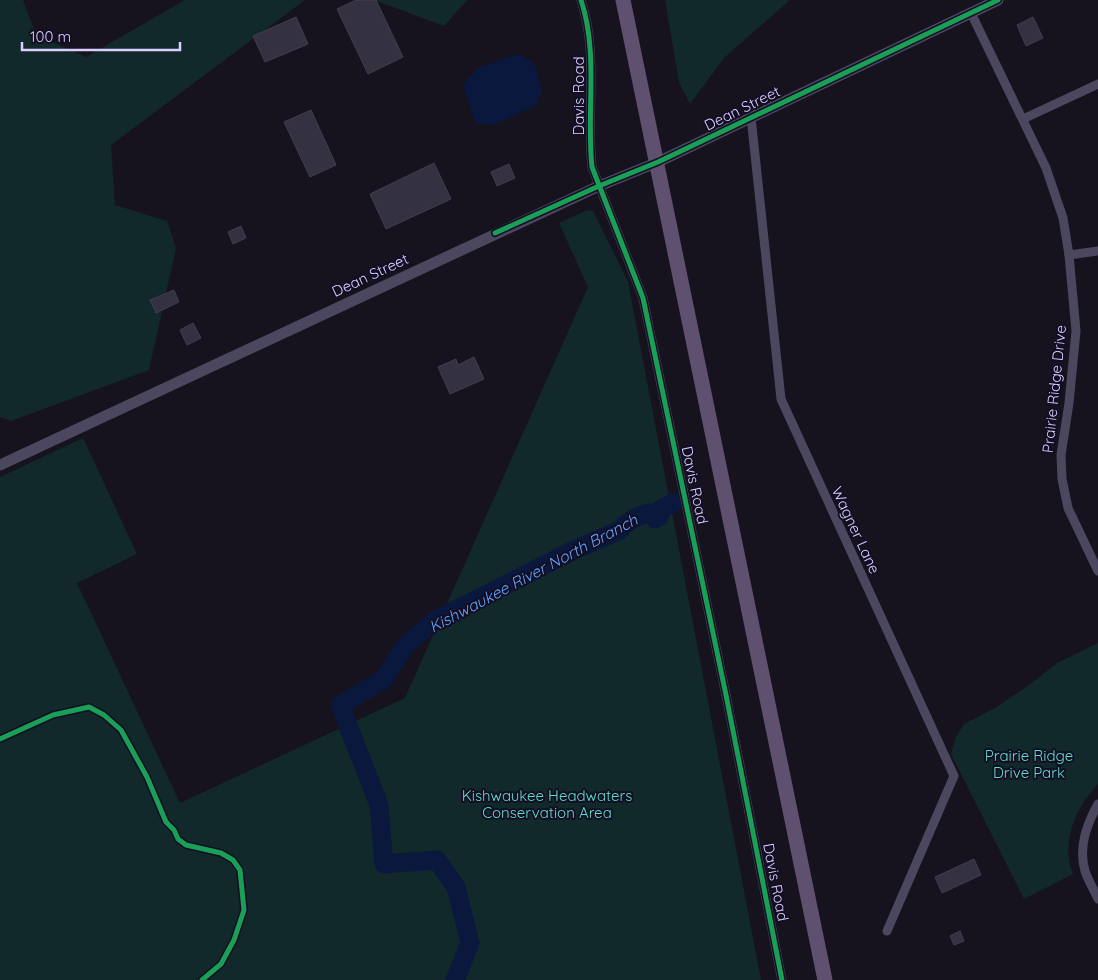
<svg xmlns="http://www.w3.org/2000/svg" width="1098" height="980" font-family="Quicksand,sans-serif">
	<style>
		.green { fill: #12292b }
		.water { fill: #0a183d }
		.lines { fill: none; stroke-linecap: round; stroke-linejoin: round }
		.river { stroke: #0a183d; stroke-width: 19 }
		.building { fill: #343140; stroke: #433c52 }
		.minor { stroke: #4a475f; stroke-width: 9 }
		.tertiary { stroke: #4a475f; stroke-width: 11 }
		.primary { stroke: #5f5070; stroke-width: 15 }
		.cycleway-casing { stroke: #130e23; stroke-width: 8 }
		.cycleway { stroke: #1a9f57; stroke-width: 5 }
		.labels { text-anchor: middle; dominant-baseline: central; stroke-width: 4; stroke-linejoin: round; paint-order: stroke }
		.street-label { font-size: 15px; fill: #d9d0ff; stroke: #130e23 }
		.park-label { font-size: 15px; fill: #5ae0ca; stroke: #130e23 }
		.water-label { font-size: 16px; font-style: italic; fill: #5ea7ff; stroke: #130e23 }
	</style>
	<rect width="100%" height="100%" fill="#16131e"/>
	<!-- green -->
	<g class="green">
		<path d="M0 0H23L36 35 86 57 185 0H305L111 145 115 205 167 221 176 248 149 370 11 421 0 417Z"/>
		<path d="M374 0H467L444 26Z"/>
		<path d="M665 0H790L724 58 690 104 679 82Z"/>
		<path d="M588 210 593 211 628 282 761 980H0V477L83 438 137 554 77 583 180 803 405 698 588 287 559 223Z"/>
		<path d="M1098 643V784C1076 807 1060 843 1073 874L1024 899 951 754 956 737 964 724 997 707 1029 685 1057 663Z"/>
	</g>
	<!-- water -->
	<path class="water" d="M518 54 535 64 542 91 536 106 494 125 475 123 463 85 476 69Z"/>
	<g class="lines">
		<!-- river -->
		<path class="river" d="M455 980 470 943 456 887 437 860 384 864 379 805 340 705 383 680 405 646 434 621 572 551 620 530C626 522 642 513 652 513L655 519 659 517 661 509 673 503"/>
	</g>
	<!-- building -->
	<g class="building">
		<path d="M356 0H376L403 57 368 74 337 9Z"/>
		<path d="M296 17 308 44 265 62 253 36Z"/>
		<path d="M1033 17 1043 38 1026 46 1017 25Z"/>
		<path d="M311 110 336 165 310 177 284 122Z"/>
		<path d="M434 163 451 199 386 229 370 194Z"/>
		<path d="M509 164 515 178 497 186 491 172Z"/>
		<path d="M241 226 246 238 233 244 228 232Z"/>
		<path d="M174 290 179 302 156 313 150 300Z"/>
		<path d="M193 323 201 338 187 345 180 330Z"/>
		<path d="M474 357 484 379 450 394 438 367 456 359 458 365Z"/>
		<path d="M974 859 981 875 942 893 935 877Z"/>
		<path d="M960 931 964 941 954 945 950 936Z"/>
	</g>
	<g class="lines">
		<!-- minor -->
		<g class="minor">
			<path d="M581 0C599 54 586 112 592 167L643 298 726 695 782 980"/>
			<path d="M971 13 1046 168 1063 218 1069 255 1076 331 1069 403 1061 455 1062 479 1068 508 1098 571"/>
			<path d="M751 117 781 399 954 776 887 931"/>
			<path d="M1023 119 1098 84"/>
			<path d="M1069 255 1098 251"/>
			<path d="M1098 804C1087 824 1078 847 1085 871 1088 880 1094 890 1098 899"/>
		</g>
		<!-- tertiary -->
		<path class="tertiary" d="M0 465 599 186 658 162 998 0"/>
		<!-- primary -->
		<path class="primary" d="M623 0 825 980"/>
		<defs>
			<g id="cycleway">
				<path d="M581 0C599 54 586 112 592 167L643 298 726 695 782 980"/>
				<path d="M495 233 599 186 658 162 998 0"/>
				<path d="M0 739 53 715 89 707 104 715 121 730 147 777 166 822 174 830 178 839 186 845 221 853 233 860 240 870 244 910 234 940 221 964 202 980"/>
			</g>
		</defs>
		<!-- cycleway casing -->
		<use href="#cycleway" class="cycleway-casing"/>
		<!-- cycleway -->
		<use href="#cycleway" class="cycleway"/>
	</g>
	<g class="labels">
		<!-- street labels -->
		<g class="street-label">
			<text transform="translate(578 96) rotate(-90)">Davis Road</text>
			<text transform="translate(742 108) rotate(-26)">Dean Street</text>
			<text transform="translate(370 275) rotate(-25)">Dean Street</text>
			<text transform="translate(1054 389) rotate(-84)">Prairie Ridge Drive</text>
			<text transform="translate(695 485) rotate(78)">Davis Road</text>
			<text transform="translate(856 530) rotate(65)">Wagner Lane</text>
			<text transform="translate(776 882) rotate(79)">Davis Road</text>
		</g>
		<!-- park labels -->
		<g class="park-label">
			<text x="1029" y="755">Prairie Ridge<tspan x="1029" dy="17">Drive Park</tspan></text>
			<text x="547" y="795">Kishwaukee Headwaters<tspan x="547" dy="17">Conservation Area</tspan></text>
		</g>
		<!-- water labels -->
		<g class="water-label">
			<text transform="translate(533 573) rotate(-28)">Kishwaukee River North Branch</text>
		</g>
	</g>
	<!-- scale -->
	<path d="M22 42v8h158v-8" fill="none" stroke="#d9d0ff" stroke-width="2.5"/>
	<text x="30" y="42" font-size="15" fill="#d9d0ff" stroke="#130e23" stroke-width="4" paint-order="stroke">100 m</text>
</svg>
